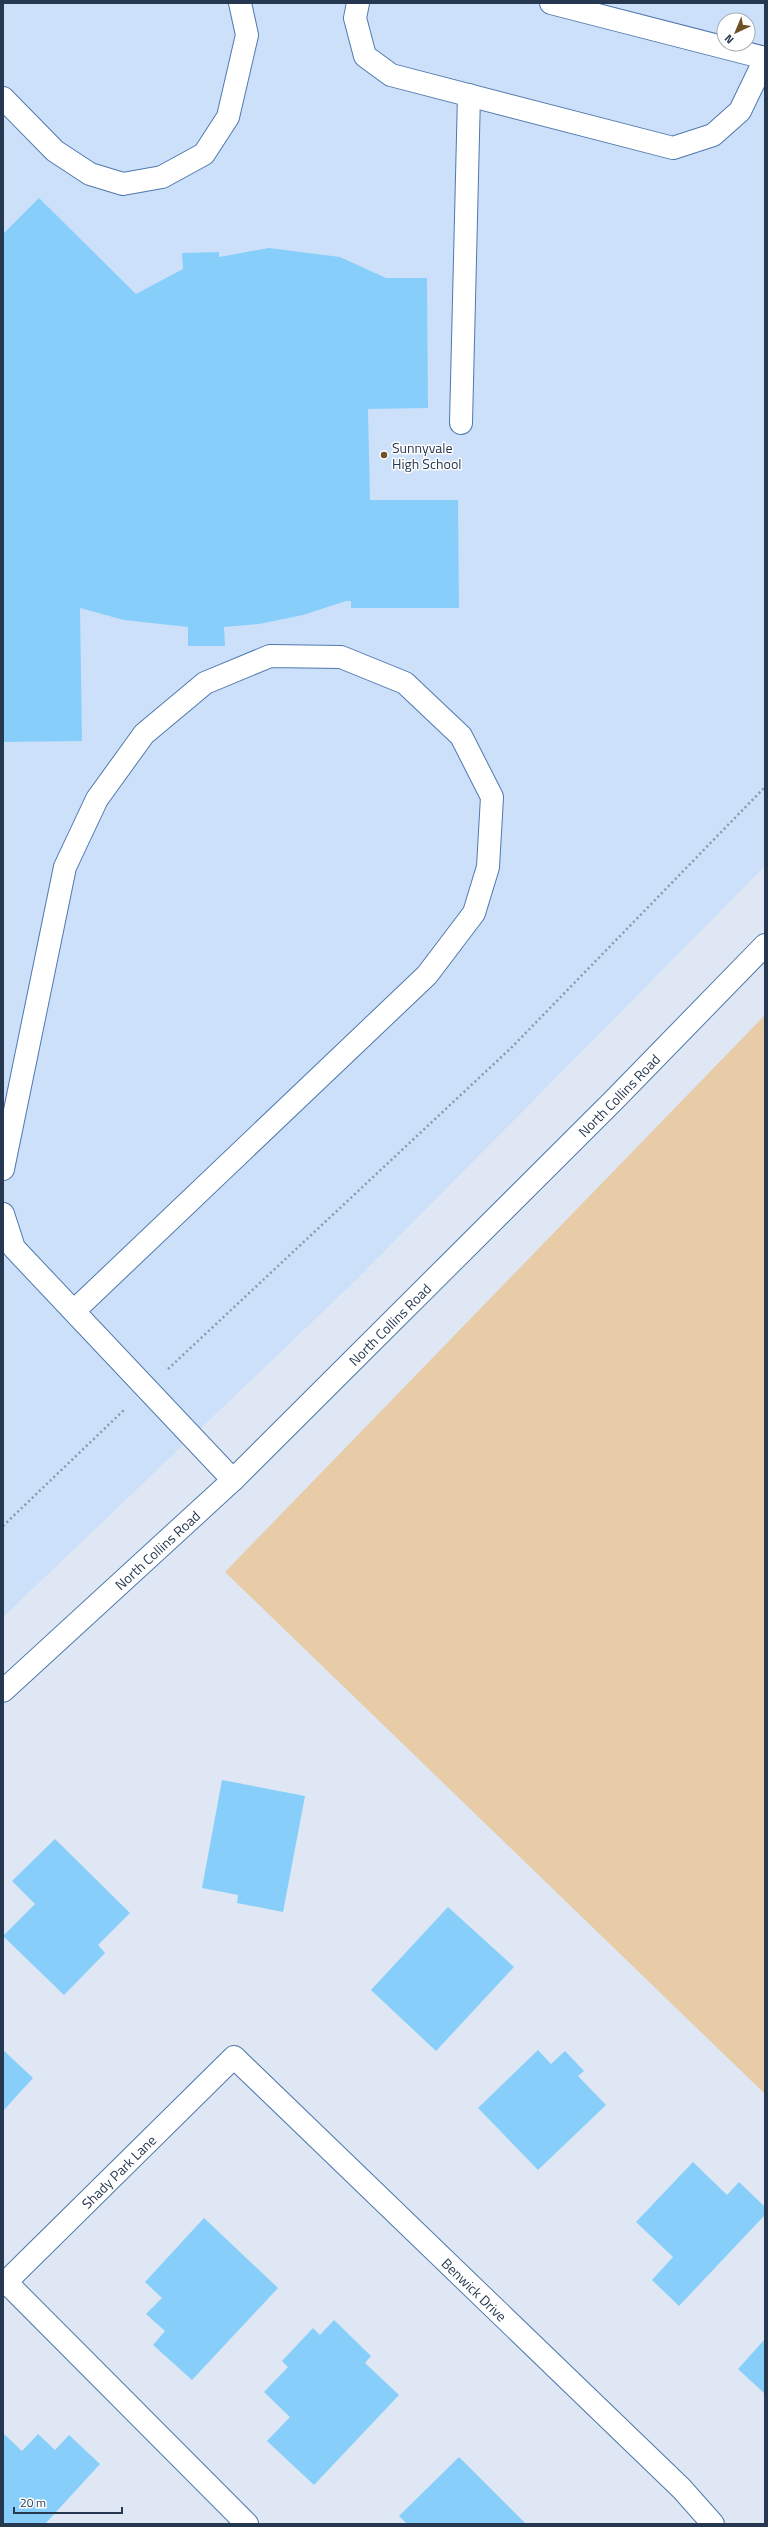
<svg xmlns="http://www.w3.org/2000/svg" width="768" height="2527" font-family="'Titillium Web',sans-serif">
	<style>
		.built { fill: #cce0fa; fill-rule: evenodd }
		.green { fill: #e7cca7 }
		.building { fill: #87cffa }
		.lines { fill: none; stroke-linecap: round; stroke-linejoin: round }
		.minor-casing { stroke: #4f79ad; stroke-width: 24 }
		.path { stroke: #8b99a9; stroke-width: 2.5; stroke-dasharray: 2 3; stroke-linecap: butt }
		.minor { stroke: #fff; stroke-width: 22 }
		.poi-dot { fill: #6f5125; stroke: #fff; stroke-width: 1.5 }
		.labels { text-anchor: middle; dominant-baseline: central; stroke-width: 3; stroke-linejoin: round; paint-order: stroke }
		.poi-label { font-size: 14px; fill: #26384f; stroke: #fff; text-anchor: start }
		.street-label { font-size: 14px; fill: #26384f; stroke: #fff }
	</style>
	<rect width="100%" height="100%" fill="#dee7f3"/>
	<!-- built -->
	<path class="built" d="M3 3H765V866L355 1281 3 1617ZM724 20H748V44H724Z"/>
	<!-- green -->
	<path class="green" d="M765 1015V2094L225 1572Z"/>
	<!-- building -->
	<g class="building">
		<path d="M39 198 136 294 183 269 182 253 219 252V257L269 248 340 257 386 278H427L428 408 368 409 370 500H458L459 608H351V601H346L303 615 259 624 224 627 225 646H188V627L124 620 80 608 82 741 3 742V234Z"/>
		<path d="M222 1780 305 1796 283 1912 237 1903 238 1895 202 1888Z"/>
		<path d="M55 1839 130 1913 98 1945 105 1953 64 1995 3 1936 35 1904 12 1881Z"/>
		<path d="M448 1907 514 1967 436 2051 371 1990Z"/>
		<path d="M3 2050 33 2078 3 2111Z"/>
		<path d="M538 2050 551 2064 565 2051 584 2071 578 2076 606 2105 538 2170 478 2108Z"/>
		<path d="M693 2162 727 2195 739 2182 765 2207V2215L679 2306 652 2280 673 2257 636 2222Z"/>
		<path d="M204 2218 278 2288 192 2380 153 2345 165 2331 146 2314 162 2298 145 2282Z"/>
		<path d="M334 2320 371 2356 365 2363 399 2395 314 2485 267 2441 290 2417 264 2392 288 2367 282 2361 313 2328 320 2335Z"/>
		<path d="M765 2339V2394L738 2369Z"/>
		<path d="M3 2433 22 2451 38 2434 55 2450 69 2435 100 2464 45 2524H3Z"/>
		<path d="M459 2457 526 2524H407L399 2516Z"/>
	</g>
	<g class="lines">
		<defs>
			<g id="minor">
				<path d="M358 3 355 18 365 56 391 75 673 148 713 135 740 111 765 59"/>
				<path d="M551 3 765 58"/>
				<path d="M3 98 55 151 90 174 123 184 162 177 204 154 228 117 247 35 240 3"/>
				<path d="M461 423 469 95"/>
				<path d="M3 1169 65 867 97 799 144 734 205 683 270 656 341 657 405 683 461 736 492 797 488 867 474 913 427 975 74 1311"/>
				<path d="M3 1214 14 1248 233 1480"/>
				<path id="s1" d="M3 1691 233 1480 615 1099 765 945"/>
				<path d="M6 2282 247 2524"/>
				<path id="s2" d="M3 2285 234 2057 682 2489 713 2524"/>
			</g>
		</defs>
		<!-- minor casing -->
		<use href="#minor" class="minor-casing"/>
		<!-- path -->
		<g class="path">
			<path d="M168 1369 512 1047 765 787"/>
			<path d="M3 1526 125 1409"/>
		</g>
		<!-- minor -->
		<use href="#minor" class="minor"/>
	</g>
	<!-- markers -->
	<circle class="poi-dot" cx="384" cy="455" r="4"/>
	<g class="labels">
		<!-- poi labels -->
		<g class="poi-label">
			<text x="392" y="447">Sunnyvale<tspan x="392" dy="16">High School</tspan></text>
		</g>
		<!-- street labels -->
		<g class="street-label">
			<text stroke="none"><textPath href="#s1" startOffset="857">North Collins Road</textPath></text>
			<text stroke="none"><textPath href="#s1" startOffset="533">North Collins Road</textPath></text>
			<text stroke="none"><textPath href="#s1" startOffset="209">North Collins Road</textPath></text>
			<text stroke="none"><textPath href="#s2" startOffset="162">Shady Park Lane</textPath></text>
			<text stroke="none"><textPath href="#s2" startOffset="659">Benwick Drive</textPath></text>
		</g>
	</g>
	<!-- border -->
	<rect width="768" height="2527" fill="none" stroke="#26384f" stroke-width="8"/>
	<!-- north arrow -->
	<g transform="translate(736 32) rotate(224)"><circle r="19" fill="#ffffff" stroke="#a8afb9"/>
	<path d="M0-3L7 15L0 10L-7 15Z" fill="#6f5125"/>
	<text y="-6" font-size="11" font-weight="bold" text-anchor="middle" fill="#26384f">N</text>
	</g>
	<!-- scale -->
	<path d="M14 2507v6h108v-6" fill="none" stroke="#26384f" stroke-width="2"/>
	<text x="20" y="2507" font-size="12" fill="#26384f" stroke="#ffffff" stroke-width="3" paint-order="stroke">20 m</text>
</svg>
